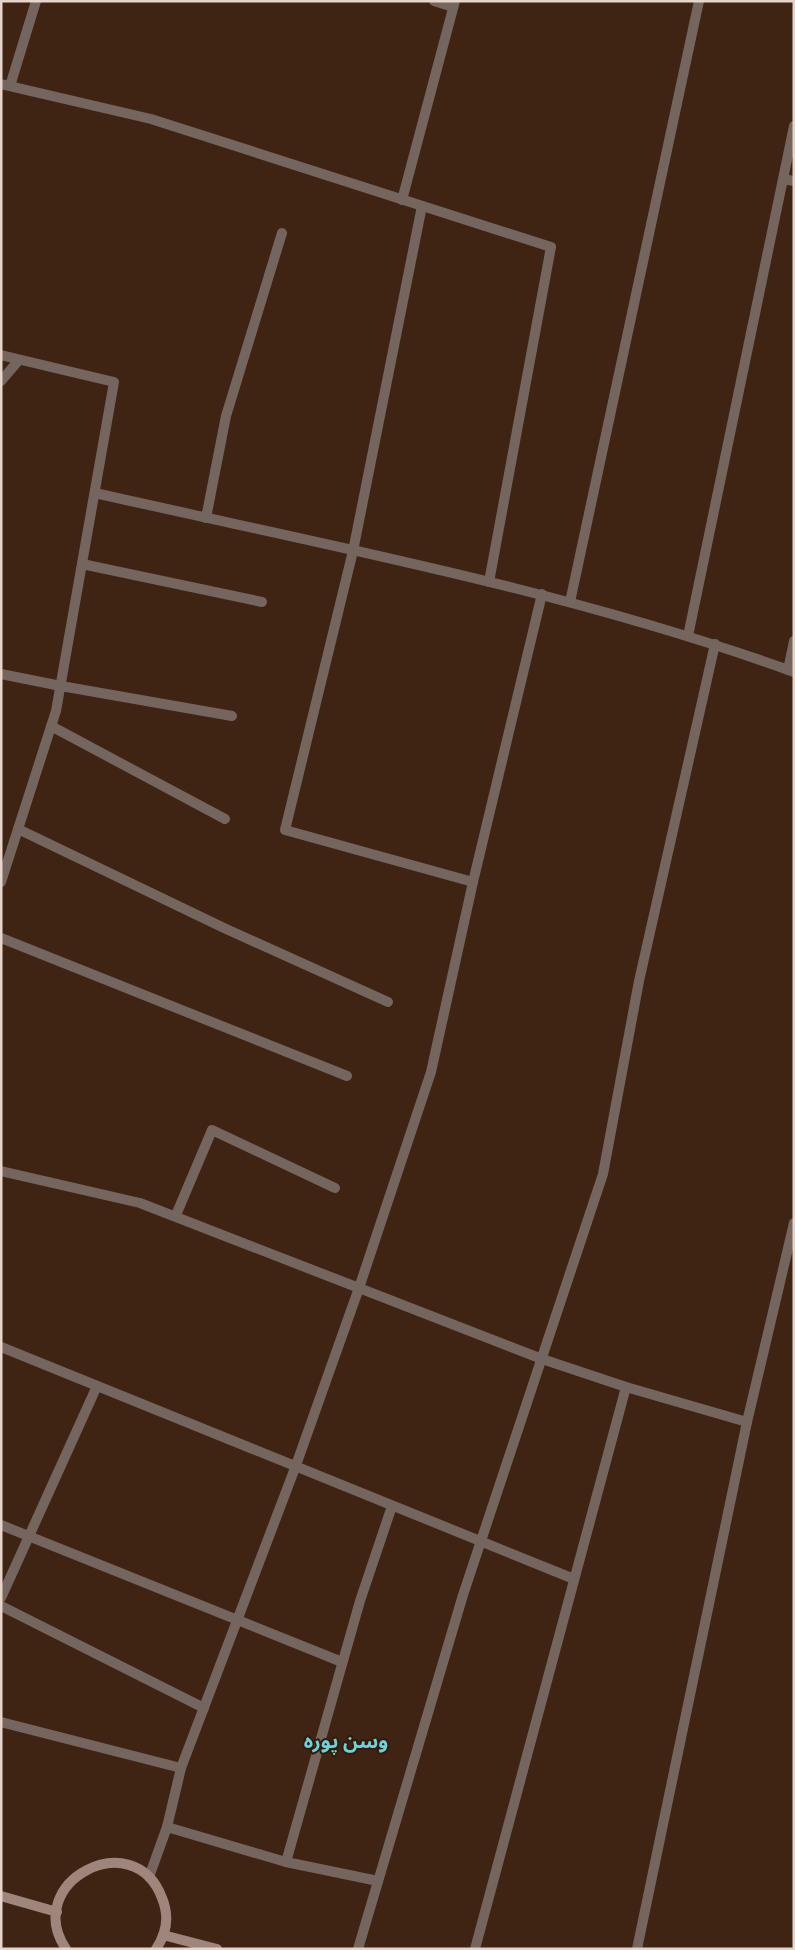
<svg xmlns="http://www.w3.org/2000/svg" width="795" height="1950" font-family="Inter,'Noto Sans Arabic',sans-serif">
	<style>
		.lines { fill: none; stroke-linecap: round; stroke-linejoin: round }
		.lane { stroke: #75655f; stroke-width: 10 }
		.street { stroke: #75655f; stroke-width: 10 }
		.secondary { stroke: #9e867c; stroke-width: 10 }
		.labels { text-anchor: middle; dominant-baseline: central; stroke-width: 4; stroke-linejoin: round; paint-order: stroke }
		.district-label { font-size: 20px; font-weight: bold; fill: #68d4de; stroke: #341a09 }
	</style>
	<rect width="100%" height="100%" fill="#3f2413"/>
	<g class="lines">
		<!-- lane -->
		<g class="lane">
			<path d="M434 1 453 7"/>
			<path d="M402 200 455 1"/>
			<path d="M206 518 226 416 282 233"/>
			<path d="M82 564 262 602"/>
			<path d="M1 674 61 686 232 716"/>
			<path d="M51 726 225 819"/>
			<path d="M18 829 224 928 388 1002"/>
			<path d="M1 938 347 1076"/>
			<path d="M176 1215 212 1130 335 1188"/>
		</g>
		<!-- street -->
		<g class="street">
			<path d="M1 84 151 119 551 247 489 582"/>
			<path d="M10 86 36 1"/>
			<path d="M783 179 794 181"/>
			<path d="M422 206 353 551 285 830 473 882"/>
			<path d="M1 355 114 382 56 711 1 882"/>
			<path d="M1 381 19 360"/>
			<path d="M95 493C329 546 567 590 794 672"/>
			<path d="M570 602 699 1"/>
			<path d="M688 636 794 126"/>
			<path d="M788 670 794 641"/>
			<path d="M1 1171 140 1203 542 1359 626 1387 747 1422"/>
			<path d="M1 1347 574 1579"/>
			<path d="M1 1525 342 1662"/>
			<path d="M1 1598 97 1386"/>
			<path d="M1 1606 204 1708"/>
			<path d="M1 1722 181 1768"/>
			<path d="M167 1827 286 1862 378 1881"/>
			<path d="M286 1862 360 1601 392 1506"/>
			<path d="M149 1877 167 1827 181 1768 295 1468 359 1288 431 1072 473 882 542 594"/>
			<path d="M358 1949 463 1595 603 1174 639 981 715 644"/>
			<path d="M475 1949 626 1387"/>
			<path d="M637 1949 747 1422 794 1223"/>
		</g>
		<!-- secondary -->
		<g class="secondary">
			<path d="M1 1896 57 1912"/>
			<path d="M163 1935 217 1949"/>
			<path d="M66 1949C21 1882 134 1823 162 1898 169 1915 167 1933 156 1949"/>
		</g>
	</g>
	<g class="labels">
		<!-- district labels -->
		<g class="district-label">
			<text x="346" y="1741">وسن پورہ</text>
		</g>
	</g>
	<!-- border -->
	<rect width="795" height="1950" fill="none" stroke="#e7d5cb" stroke-width="5"/>
</svg>
